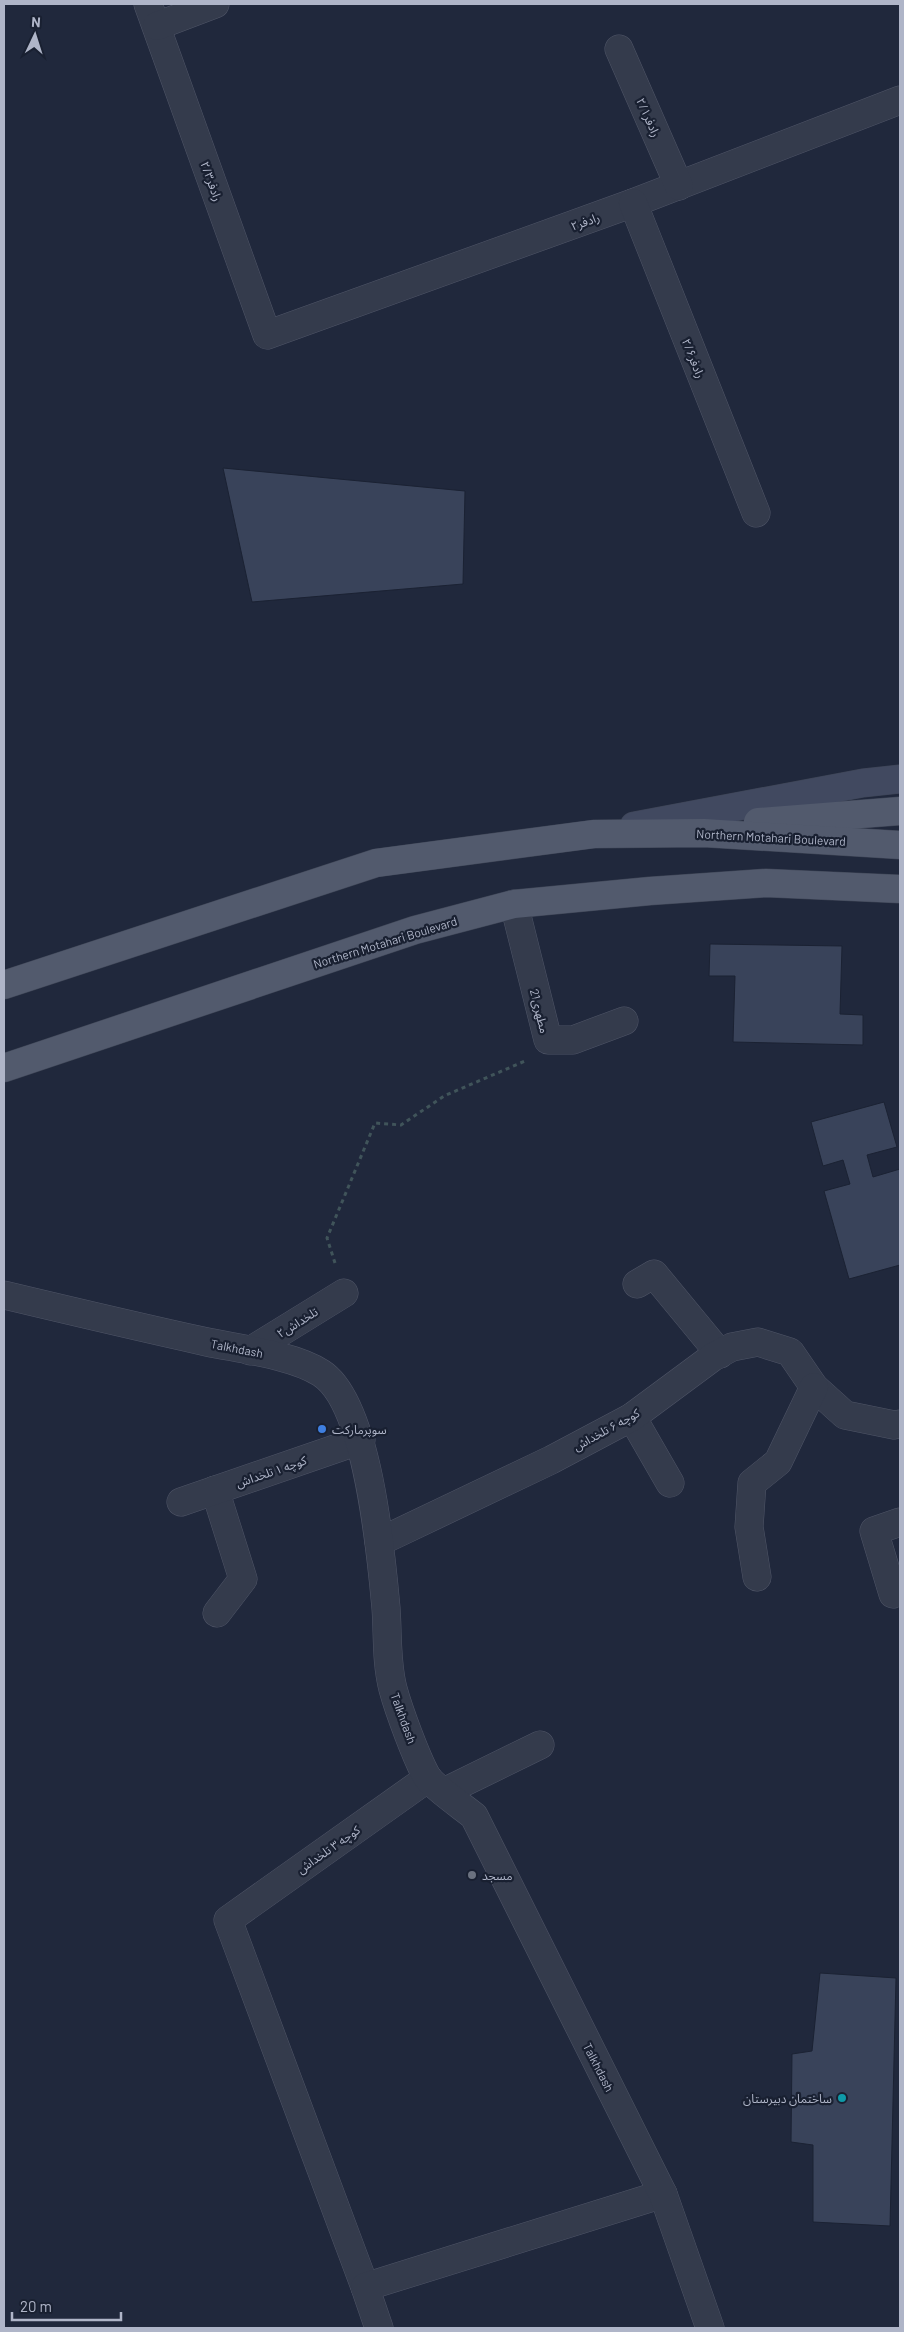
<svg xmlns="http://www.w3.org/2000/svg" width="904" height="2332" font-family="Barlow,'Noto Sans Arabic',sans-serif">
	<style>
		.building { fill: #39435a; stroke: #1b2233 }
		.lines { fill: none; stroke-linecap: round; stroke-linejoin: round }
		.minor-casing { stroke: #4f5567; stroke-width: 29 }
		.tertiary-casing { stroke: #4f5567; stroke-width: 29 }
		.secondary-casing { stroke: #3d4455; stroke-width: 29 }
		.primary-casing { stroke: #3d4455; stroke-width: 29 }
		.path { stroke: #40545a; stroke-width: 3; stroke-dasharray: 4 4; stroke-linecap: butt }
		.minor { stroke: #343b4c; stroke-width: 28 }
		.tertiary { stroke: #343b4c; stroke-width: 28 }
		.secondary { stroke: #414960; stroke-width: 28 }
		.primary { stroke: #525a6d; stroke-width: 28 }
		.shop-dot { fill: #3f7fe0; stroke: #192031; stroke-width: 2 }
		.worship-dot { fill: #6b7280; stroke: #192031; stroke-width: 2 }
		.culture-dot { fill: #0f9aa8; stroke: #192031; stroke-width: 2 }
		.labels { text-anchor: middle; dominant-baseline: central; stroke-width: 4.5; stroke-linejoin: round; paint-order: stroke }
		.street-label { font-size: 12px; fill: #afb5c8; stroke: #192031 }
		.poi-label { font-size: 12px; fill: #afb5c8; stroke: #192031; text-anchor: start }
	</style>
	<rect width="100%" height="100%" fill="#20283c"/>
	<!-- building -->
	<g class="building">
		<path d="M223 468 465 491 463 584 252 602Z"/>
		<path d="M710 944 842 946 840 1014 863 1015V1045L733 1042 735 976H709Z"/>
		<path d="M884 1102 897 1147 867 1155 873 1177 900 1169V1265L849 1279 824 1191 850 1184 843 1160 823 1166 811 1122Z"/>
		<path d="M820 1973 896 1978 890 2226 813 2222V2145L791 2142 792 2054 812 2051Z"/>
	</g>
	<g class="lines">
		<defs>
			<g id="minor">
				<path d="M148 4 267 335 633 203 900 100"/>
				<path d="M157 26 215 4"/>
				<path d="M619 49 679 186"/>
				<path d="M633 203 756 513"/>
				<path d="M514 904 548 1040H573L624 1021"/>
				<path d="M637 1284 654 1274 720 1354"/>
				<path d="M250 1351 344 1293"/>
				<path d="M632 1417 670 1483"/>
				<path d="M215 1490 243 1579 217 1613"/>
				<path d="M181 1502 361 1440"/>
				<path d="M379 1542 551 1460 632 1417 713 1357 732 1347 758 1342 790 1352 814 1387 845 1415 894 1425 900 1424"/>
				<path d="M757 1577 749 1527 752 1483 778 1462 814 1387"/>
				<path d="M893 1594 874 1531 900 1522"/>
				<path d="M444 1792 540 1745"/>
				<path d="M365 2287 228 1920 428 1778"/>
				<path d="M379 2328 365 2287 663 2194"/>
			</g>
			<path id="tertiary" d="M4 1295C71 1311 139 1327 207 1342 240 1349 293 1355 321 1373 368 1403 381 1553 386 1608 388 1635 386 1662 393 1689 399 1711 416 1757 427 1777 434 1787 463 1807 474 1816L663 2194 710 2328"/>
			<path id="secondary" d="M634 826 863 783 900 779"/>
			<g id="primary">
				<path d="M758 822 900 811"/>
				<path d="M4 985 376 863 594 834 704 833 900 845"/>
				<path d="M4 1068 415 930 514 904 650 891 766 883 900 889"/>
			</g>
		</defs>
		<!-- minor casing -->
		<use href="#minor" class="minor-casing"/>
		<!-- tertiary casing -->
		<use href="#tertiary" class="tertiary-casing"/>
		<!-- secondary casing -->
		<use href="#secondary" class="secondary-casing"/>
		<!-- primary casing -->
		<use href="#primary" class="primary-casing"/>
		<!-- path -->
		<path class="path" d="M335 1263 327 1238 375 1123 401 1125 444 1096 525 1061"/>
		<!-- minor -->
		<use href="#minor" class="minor"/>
		<!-- tertiary -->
		<use href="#tertiary" class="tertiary"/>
		<!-- secondary -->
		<use href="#secondary" class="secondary"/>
		<!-- primary -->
		<use href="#primary" class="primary"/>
	</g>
	<!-- markers -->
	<circle class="shop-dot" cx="322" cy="1429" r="5"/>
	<circle class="worship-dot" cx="472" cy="1875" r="5"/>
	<circle class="culture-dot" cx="842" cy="2098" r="5"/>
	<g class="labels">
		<!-- street labels -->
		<g class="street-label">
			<text transform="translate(649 117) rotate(66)">رادفر۲/۱</text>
			<text transform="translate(212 181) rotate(70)">رادفر۲/۳</text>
			<text transform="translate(585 221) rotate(-20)">رادفر۲</text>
			<text transform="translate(694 358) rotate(68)">رادفر۲/۶</text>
			<text transform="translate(771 837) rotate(3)">Northern Motahari Boulevard</text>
			<text transform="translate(385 942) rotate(-17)">Northern Motahari Boulevard</text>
			<text transform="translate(540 1011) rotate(76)">21مطهرى</text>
			<text transform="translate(297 1322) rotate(-32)">۲تلخداش</text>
			<text transform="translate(237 1348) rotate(11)">Talkhdash</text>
			<text transform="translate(606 1429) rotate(-29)">کوچه ۶ تلخداش</text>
			<text transform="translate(271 1471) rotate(-19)">کوچه ۱ تلخداش</text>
			<text transform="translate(404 1718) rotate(70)">Talkhdash</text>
			<text transform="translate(328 1849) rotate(-35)">کوچه ۳ تلخداش</text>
			<text transform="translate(599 2067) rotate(63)">Talkhdash</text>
		</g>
		<!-- poi labels -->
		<g class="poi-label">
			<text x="332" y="1429">سوپرمارکت</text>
			<text x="482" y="1875">مسجد</text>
			<text x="832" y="2098" text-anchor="end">ساختمان دبیرستان</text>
		</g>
	</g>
	<!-- border -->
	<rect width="904" height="2332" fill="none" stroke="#afb5c8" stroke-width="10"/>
	<!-- north arrow -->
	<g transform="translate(35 35) rotate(4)" stroke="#192031" stroke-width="4" paint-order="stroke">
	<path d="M0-4L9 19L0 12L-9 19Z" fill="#afb5c8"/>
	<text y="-8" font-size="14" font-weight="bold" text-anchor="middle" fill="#afb5c8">N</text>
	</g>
	<!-- scale -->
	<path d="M12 2312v8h109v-8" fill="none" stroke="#afb5c8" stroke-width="2.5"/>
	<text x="20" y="2312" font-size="15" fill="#afb5c8" stroke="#192031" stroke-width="4" paint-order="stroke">20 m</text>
</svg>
